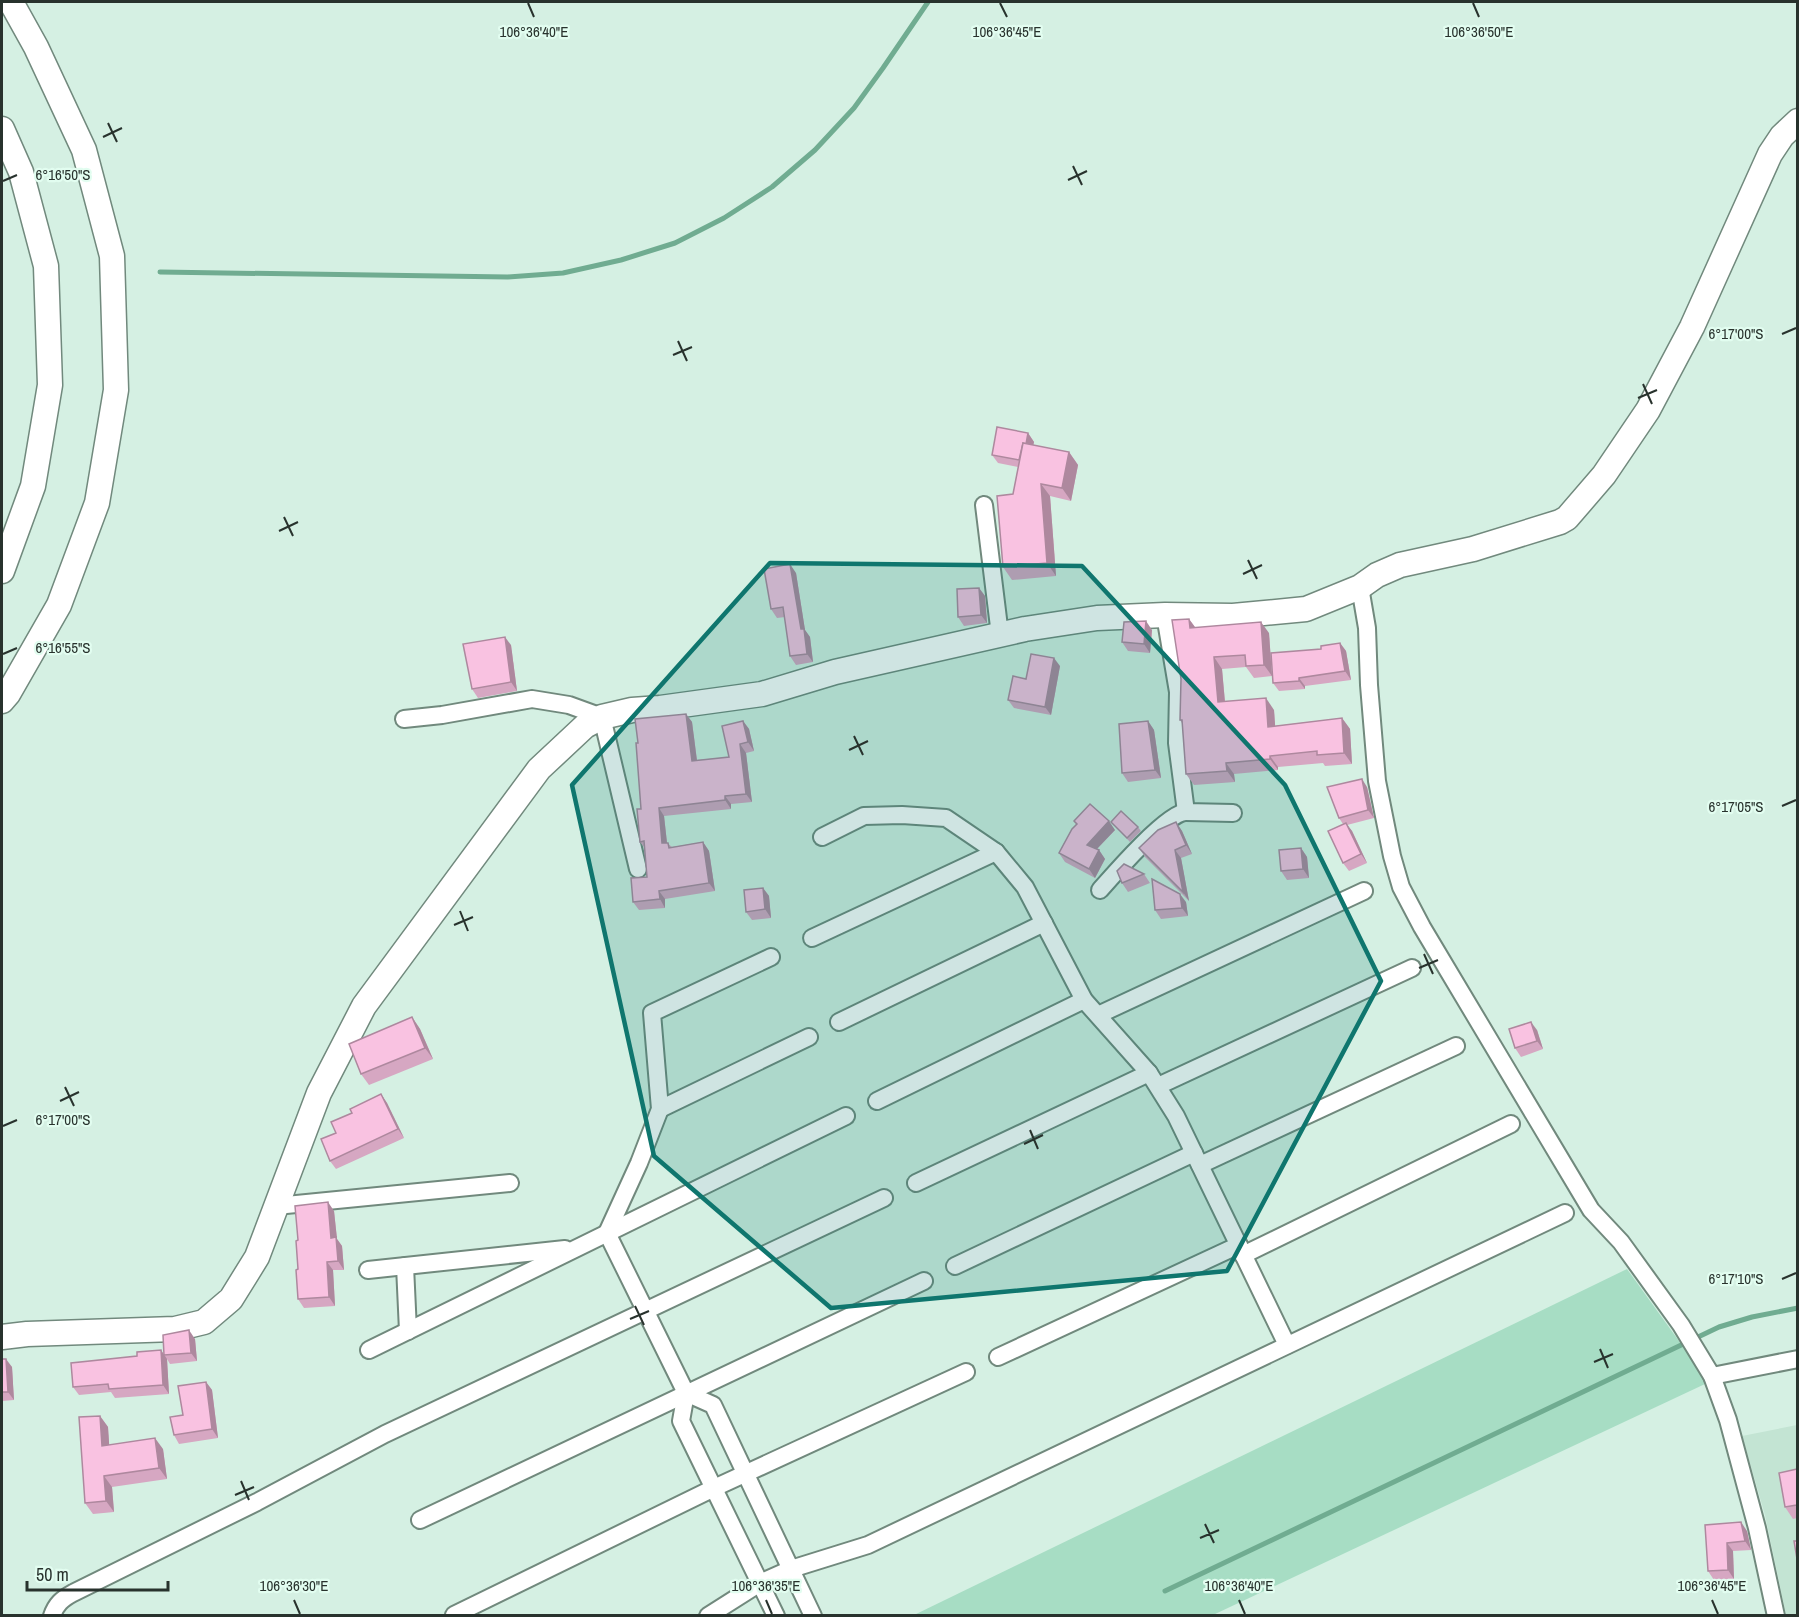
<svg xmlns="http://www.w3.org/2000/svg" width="1799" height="1617" font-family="'Archivo Narrow',sans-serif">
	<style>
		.built { fill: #c3e4d3 }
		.green { fill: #a7ddc4 }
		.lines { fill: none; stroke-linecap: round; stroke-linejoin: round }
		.stream { stroke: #70ac91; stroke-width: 5 }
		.street-casing { stroke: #71897d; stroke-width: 20 }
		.secondary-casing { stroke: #71897d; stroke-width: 27 }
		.street { stroke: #fff; stroke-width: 16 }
		.secondary { stroke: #fff; stroke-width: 24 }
		.wall { fill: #d6a7c2 }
		.shaded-wall { fill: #ae889e }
		.building { fill: #f9c2e1; stroke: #ae889e; stroke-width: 1.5 }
		.marked { fill: #0f766e; fill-opacity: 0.2; stroke: #0f766e; stroke-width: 4.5; stroke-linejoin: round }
		.ticks { fill: none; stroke: #28322d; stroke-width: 2 }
		.ticks-label { font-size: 15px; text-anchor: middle; fill: #28322d; stroke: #e2fdf0; stroke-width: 4.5; stroke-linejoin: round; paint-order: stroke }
	</style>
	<rect width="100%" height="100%" fill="#d5f0e3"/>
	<!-- built -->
	<path class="built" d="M1797 1425V1615H1786L1765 1515 1742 1436Z"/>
	<!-- green -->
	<path class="green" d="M1627 1269 1697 1366 1705 1384 1213 1615 912 1616Z"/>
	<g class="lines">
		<!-- stream -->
		<g class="stream">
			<path d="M160 272 508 277 563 273 621 260 675 243 724 218 772 187 815 150 854 108 883 68 928 2"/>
			<path d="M1165 1591 1719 1327 1752 1317 1798 1308"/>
		</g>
		<defs>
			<g id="street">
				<path d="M984 505 1000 635"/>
				<path d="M1360 587 1367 628 1369 685 1377 781 1392 856 1401 887 1422 927 1591 1210 1621 1242 1681 1325 1712 1376 1728 1420 1757 1528 1776 1616"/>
				<path d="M1165 615 1178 692 1177 743 1186 812 1233 813"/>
				<path d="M404 719 442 715 532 699 569 705 602 717 638 869"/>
				<path d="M822 837 864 816 902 815 946 818 996 852 1025 887 1084 1000 1149 1073 1176 1116 1287 1345"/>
				<path d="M1100 890C1114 874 1168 812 1186 812"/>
				<path d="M812 938 996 852"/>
				<path d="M771 957 652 1013 660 1109 639 1163 607 1233 686 1393 681 1421 776 1616"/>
				<path d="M1098 1015 1364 891"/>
				<path d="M839 1022 1044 923"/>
				<path d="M1158 1086 1412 968"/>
				<path d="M877 1101 1084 1000"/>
				<path d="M660 1109 809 1037"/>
				<path d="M1200 1165 1456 1046"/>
				<path d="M916 1183 1149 1073"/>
				<path d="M276 1206 510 1183"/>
				<path d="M1243 1255 1511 1124"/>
				<path d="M405 1266 408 1331"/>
				<path d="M955 1266 1194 1153"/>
				<path d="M368 1270 565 1249"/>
				<path d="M369 1350 846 1116"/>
				<path d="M998 1357 1239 1245"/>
				<path d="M1712 1376 1798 1359"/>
				<path d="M686 1393 713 1405 813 1616"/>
				<path d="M420 1520 924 1281"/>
				<path d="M454 1615 714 1488 966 1372"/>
				<path d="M52 1616C56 1604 62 1599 73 1593L257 1502 385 1434 884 1198"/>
				<path d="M708 1616 760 1583 791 1569 868 1545 1565 1213"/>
			</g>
			<g id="secondary">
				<path d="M2 129 21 172 46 266 50 385 33 486 2 571"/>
				<path d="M2 701 8 694 59 605 97 503 116 390 112 256 84 150 36 47 11 2"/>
				<path d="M2 1337 27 1334 175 1329 204 1322 231 1299 257 1257 319 1093 364 1006 539 769 585 726 602 717 632 710 660 708 762 694 835 672 1025 629 1097 618 1165 615 1233 616 1306 609 1360 587 1377 575 1400 565 1473 549 1560 522 1567 518 1604 475 1648 410 1692 327 1770 154 1782 136 1798 121"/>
			</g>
		</defs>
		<!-- street casing -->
		<use href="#street" class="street-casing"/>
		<!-- secondary casing -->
		<use href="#secondary" class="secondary-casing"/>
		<!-- street -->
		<use href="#street" class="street"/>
		<!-- secondary -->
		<use href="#secondary" class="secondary"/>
	</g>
	<!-- wall -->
	<g class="wall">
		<path d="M1028 433 1034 442 1033 445 1069 452 1078 465 1071 501 1050 496 1056 576 1012 580 1003 567 1013 494 1018 467 998 463 992 455Z"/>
		<path d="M796 573 805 630 810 637 813 662 796 665 790 656 785 617 777 618 771 609Z"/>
		<path d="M979 588 985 596 987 623 964 626 958 617Z"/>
		<path d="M1189 619 1195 627 1269 633 1272 676 1254 678 1246 667 1222 669 1225 702 1274 710 1275 726 1342 718 1350 729 1352 764 1325 766 1323 763 1278 767V770L1234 774 1235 782 1194 785 1186 774 1182 723 1180 720Z"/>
		<path d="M1152 630 1150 653 1128 651 1122 642Z"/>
		<path d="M1340 643 1346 651 1351 680 1305 686V689L1279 691 1273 683 1321 649Z"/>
		<path d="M511 645 517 691 478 698 472 689Z"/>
		<path d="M1060 666 1051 715 1014 708 1008 700 1026 679Z"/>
		<path d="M686 714 692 722 697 760 729 757 743 721 749 729 754 751 746 753 752 802 731 804V809L664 816 667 843 672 847 703 842 709 851 715 891 665 899V908L639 910 633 902 647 877 644 847 640 842 641 809 638 743Z"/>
		<path d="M1148 721 1154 730 1161 778 1128 782 1122 773Z"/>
		<path d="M1367 787 1374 818 1347 825 1352 831 1367 863 1349 871 1343 863V824L1339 818Z"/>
		<path d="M1074 821 1115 830 1097 849 1099 850 1105 859 1095 878 1065 862 1059 853 1076 824Z"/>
		<path d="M1111 822 1138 827 1141 831 1130 842Z"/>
		<path d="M1176 822 1182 831 1192 854 1181 858 1189 901 1145 857 1139 848Z"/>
		<path d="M1301 848 1307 857 1309 878 1287 880 1281 871Z"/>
		<path d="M1144 874 1150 883 1128 892 1122 883Z"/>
		<path d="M763 888 769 896 771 918 752 920 746 912Z"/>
		<path d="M1186 902 1188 916 1161 919 1155 910Z"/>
		<path d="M412 1017 420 1029 433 1059 369 1085 361 1074Z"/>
		<path d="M1537 1030 1543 1049 1521 1057 1515 1048Z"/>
		<path d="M381 1094 387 1103 404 1138 336 1169 330 1161 336 1133 352 1113Z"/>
		<path d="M334 1211 337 1239 342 1246 344 1270H333L335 1306 304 1308 298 1299V1240Z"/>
		<path d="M195 1339 197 1361 170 1364 167 1359 169 1394 115 1398 111 1392 79 1395 73 1387 137 1356 161 1350 164 1355Z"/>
		<path d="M2 1359 12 1367 14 1400 2 1401Z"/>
		<path d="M206 1382 212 1390 218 1438 179 1444 174 1435 183 1415Z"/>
		<path d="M100 1416 108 1427 109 1445 163 1449 167 1479 112 1487 114 1512 93 1514 85 1503Z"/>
		<path d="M1797 1469V1518L1793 1519 1785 1507Z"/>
		<path d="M1705 1525 1747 1531 1751 1550 1733 1551 1734 1579 1714 1580 1708 1571Z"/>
	</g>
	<!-- shaded-wall -->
	<g class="shaded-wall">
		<path d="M1028 433 1034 442 1028 469 1022 461Z"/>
		<path d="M1069 452 1078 465 1071 501 1062 488Z"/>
		<path d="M1041 484 1050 496 1056 576 1047 563Z"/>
		<path d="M790 564 796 573 805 630 810 637 813 662 807 654 801 629Z"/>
		<path d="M979 588 985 596 987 623 981 615Z"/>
		<path d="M1189 619 1197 630 1190 628Z"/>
		<path d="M1146 621 1152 630 1150 653 1144 644Z"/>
		<path d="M1261 622 1269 633 1272 676 1264 665Z"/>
		<path d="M505 637 511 645 517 691 511 682Z"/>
		<path d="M1340 643 1346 651 1351 680 1345 671Z"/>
		<path d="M1214 657 1222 669 1226 714 1218 702Z"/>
		<path d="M1054 658 1060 666 1051 715 1045 707Z"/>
		<path d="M1299 678 1305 686V689L1299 681Z"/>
		<path d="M1266 698 1274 710 1276 738 1268 727Z"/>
		<path d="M686 714 692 722 698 769 692 761Z"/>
		<path d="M1342 718 1350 729 1352 764 1344 753Z"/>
		<path d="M743 721 749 729 754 751 748 742Z"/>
		<path d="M1148 721 1154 730 1161 778 1155 770Z"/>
		<path d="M740 744 746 753 752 802 746 794Z"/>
		<path d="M1270 756 1278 767V770L1270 759Z"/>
		<path d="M1226 763 1234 774 1235 782 1227 771Z"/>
		<path d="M1362 779 1367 787 1374 818 1368 810Z"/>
		<path d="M725 796 731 804V809L725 800Z"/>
		<path d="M659 808 664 816 668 852 662 843Z"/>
		<path d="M1109 821 1115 830 1093 853 1087 845Z"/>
		<path d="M1176 822 1182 831 1192 854 1186 845Z"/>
		<path d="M1346 823 1352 831 1367 863 1361 854Z"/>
		<path d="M703 842 709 851 715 891 709 883Z"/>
		<path d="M1301 848 1307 857 1309 878 1303 869Z"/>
		<path d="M1099 850 1105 859 1095 878 1089 869Z"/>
		<path d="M1175 850 1181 858 1189 901 1183 892Z"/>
		<path d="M763 888 769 896 771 918 765 909Z"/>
		<path d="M659 891 665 899V908L660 899Z"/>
		<path d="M1180 894 1186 902 1188 916 1182 908Z"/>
		<path d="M412 1017 420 1029 433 1059 425 1048Z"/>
		<path d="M1531 1022 1537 1030 1543 1049 1537 1041Z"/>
		<path d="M381 1094 387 1103 404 1138 398 1129Z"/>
		<path d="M328 1202 334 1211 337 1239 342 1246 344 1270 338 1261 331 1238Z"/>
		<path d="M327 1262 333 1270 335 1306 329 1297Z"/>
		<path d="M189 1330 195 1339 197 1361 191 1353Z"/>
		<path d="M161 1350 167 1359 169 1394 163 1385Z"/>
		<path d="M6 1359 12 1367 14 1400 8 1392Z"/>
		<path d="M206 1382 212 1390 218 1438 212 1429Z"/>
		<path d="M100 1416 108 1427 110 1457 102 1446Z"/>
		<path d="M155 1438 163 1449 167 1479 159 1468Z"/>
		<path d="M104 1476 112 1487 114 1512 106 1501Z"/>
		<path d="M1741 1522 1747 1531 1751 1550 1745 1541Z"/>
		<path d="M1727 1543 1733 1551 1734 1579 1728 1570Z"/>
	</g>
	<!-- building -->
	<g class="building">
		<path d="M997 427 1028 433 1026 444 1023 443 1019 460 992 455Z"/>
		<path d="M1023 443 1069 452 1062 488 1041 484 1047 563 1003 567 997 496 1013 494Z"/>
		<path d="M790 564 801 629H804L807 654 790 656 783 607 771 609 764 569Z"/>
		<path d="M979 588 981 615 958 617 957 589Z"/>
		<path d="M1189 619 1190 628 1261 622 1264 665 1246 666 1245 655 1214 657 1218 702 1266 698 1268 727 1342 718 1344 753 1317 755V751L1270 756V759L1226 763 1227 771 1186 774 1182 720H1180L1181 679 1172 620Z"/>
		<path d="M1146 621 1144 644 1122 642 1124 622Z"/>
		<path d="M505 637 511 682 472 689 463 644Z"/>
		<path d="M1340 643 1345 671 1299 678V681L1273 683 1271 653 1321 649V646Z"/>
		<path d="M1031 654 1054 658 1045 707 1008 700 1013 676 1026 679Z"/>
		<path d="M686 714 692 761 729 757 722 726 743 721 748 742 740 744 746 794 725 796V800L659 808 662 843H668L669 848 703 842 709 883 659 891 660 899 633 902 631 878 647 877 644 841 640 842 637 809H641L636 743H638L635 719Z"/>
		<path d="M1148 721 1155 770 1122 773 1119 724Z"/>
		<path d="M1362 779 1368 810 1339 818 1327 787Z"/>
		<path d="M1090 804 1109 821 1087 845 1099 850 1089 869 1059 853 1072 829 1077 824 1074 821Z"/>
		<path d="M1121 811 1138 827 1127 838 1111 822Z"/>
		<path d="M1176 822 1186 845 1175 850 1183 892 1139 848 1158 830Z"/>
		<path d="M1346 823 1361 854 1343 863 1328 831Z"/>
		<path d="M1301 848 1303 869 1281 871 1279 850Z"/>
		<path d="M1124 864 1144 874 1122 883 1117 871Z"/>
		<path d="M1152 879 1180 894 1182 908 1155 910Z"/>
		<path d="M763 888 765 909 746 912 744 890Z"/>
		<path d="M412 1017 425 1048 361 1074 349 1044Z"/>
		<path d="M1531 1022 1537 1041 1515 1048 1509 1029Z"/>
		<path d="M381 1094 398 1129 330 1161 321 1139 336 1133 331 1122 352 1113 350 1109Z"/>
		<path d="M328 1202 331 1238 336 1237 338 1261 327 1262 329 1297 298 1299 296 1270 298 1269 296 1241 298 1240 295 1206Z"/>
		<path d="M189 1330 191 1353 164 1355 163 1335Z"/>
		<path d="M161 1350 163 1385 109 1389 108 1384 73 1387 71 1363 137 1356V1352Z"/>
		<path d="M2 1359H6L8 1392H2Z"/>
		<path d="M206 1382 212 1429 174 1435 170 1417 183 1415 178 1386Z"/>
		<path d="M100 1416 102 1446 155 1438 159 1468 104 1476 106 1501 85 1503 79 1417Z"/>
		<path d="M1797 1469V1507V1505L1785 1507 1779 1473Z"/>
		<path d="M1741 1522 1745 1541 1727 1543 1728 1570 1708 1571 1705 1525Z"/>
		<path d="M1794 1541H1797V1559Z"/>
	</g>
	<!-- marked area -->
	<path class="marked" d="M770 563 1082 566 1285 785 1381 981 1227 1271 831 1308 654 1156 572 785Z"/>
	<!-- ticks -->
	<path class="ticks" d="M528 3 534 17M1000 3 1007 17M1473 3 1479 17M108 123 117 142M103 137 122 128M1073 166 1082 185M1068 180 1087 171M3 181 17 175M1782 334 1796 328M678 341 687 361M673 355 692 347M1643 384 1652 404M1638 398 1657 390M284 517 293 536M279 531 298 522M1248 560 1257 579M1243 574 1262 565M3 654 17 648M854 736 863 755M849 750 868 741M1782 806 1796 800M460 911 468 931M454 925 473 917M1424 954 1433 974M1419 968 1438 960M65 1087 74 1106M60 1101 79 1092M3 1126 17 1120M1030 1130 1038 1149M1024 1144 1043 1135M1782 1279 1796 1273M635 1306 644 1325M630 1319 649 1311M1600 1349 1608 1368M1594 1362 1613 1354M241 1481 249 1500M235 1495 254 1487M1205 1524 1214 1543M1200 1538 1219 1530M294 1600 300 1614M766 1600 772 1614M1239 1600 1245 1614M1712 1600 1718 1614"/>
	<g class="ticks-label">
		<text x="534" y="37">106°36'40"E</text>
		<text x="1007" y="37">106°36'45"E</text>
		<text x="1479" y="37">106°36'50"E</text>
		<text x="63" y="180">6°16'50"S</text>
		<text x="1736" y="339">6°17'00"S</text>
		<text x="63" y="653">6°16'55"S</text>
		<text x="1736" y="812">6°17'05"S</text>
		<text x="63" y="1125">6°17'00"S</text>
		<text x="1736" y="1284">6°17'10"S</text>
		<text x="294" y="1591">106°36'30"E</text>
		<text x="766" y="1591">106°36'35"E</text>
		<text x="1239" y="1591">106°36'40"E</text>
		<text x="1712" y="1591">106°36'45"E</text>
	</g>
	<!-- border -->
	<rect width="1799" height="1617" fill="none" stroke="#28322d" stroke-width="6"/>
	<!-- scale -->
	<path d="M27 1581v9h141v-9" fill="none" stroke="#28322d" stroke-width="3"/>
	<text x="36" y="1581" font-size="18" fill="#28322d" stroke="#e2fdf0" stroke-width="4.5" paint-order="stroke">50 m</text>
</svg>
